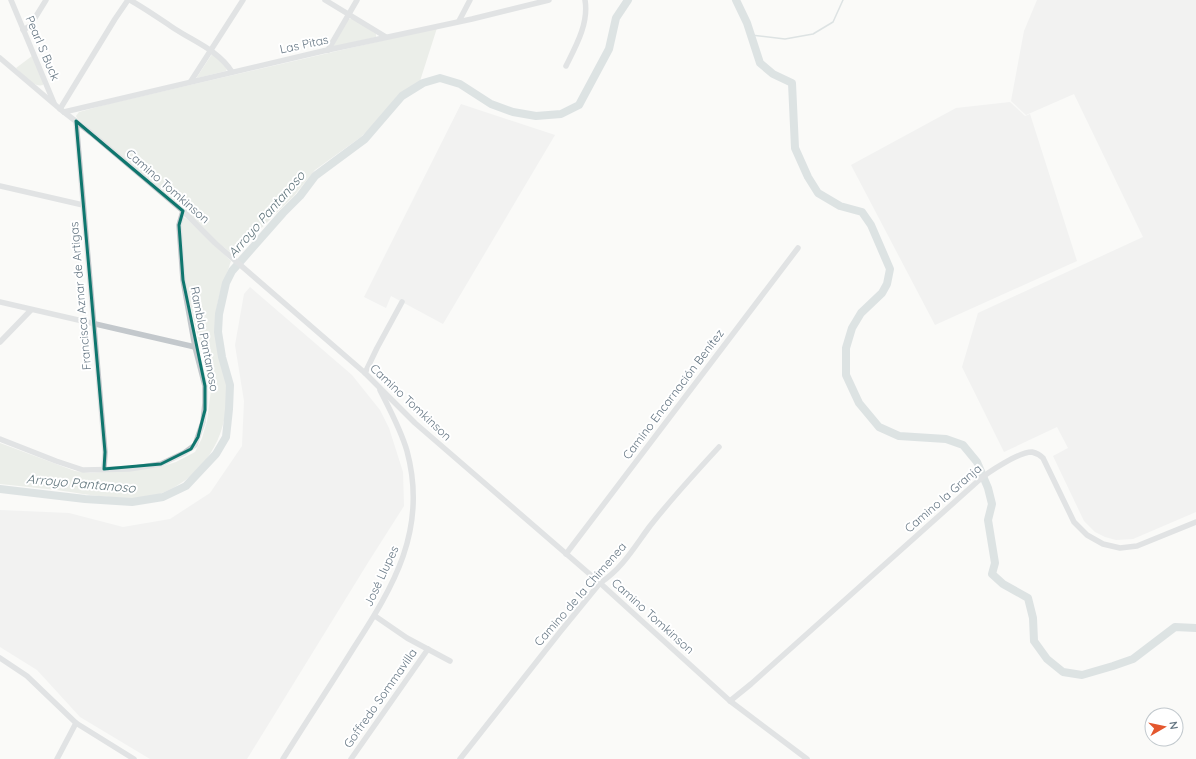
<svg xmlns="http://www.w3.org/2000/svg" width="1196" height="759" font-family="Quicksand,sans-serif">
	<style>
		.built { fill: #e8e9e9 }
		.green { fill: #dadfd7 }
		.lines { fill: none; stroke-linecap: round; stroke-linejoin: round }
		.stream { stroke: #bbc7cb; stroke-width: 1.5 }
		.river { stroke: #bbc7cb; stroke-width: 8 }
		.minor { stroke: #c3c8cc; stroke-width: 5.5 }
		.marked { fill: none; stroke: #0f766e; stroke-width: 3; stroke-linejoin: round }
		.labels { text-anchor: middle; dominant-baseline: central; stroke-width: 4; stroke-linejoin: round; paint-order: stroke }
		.street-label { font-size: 12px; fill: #657683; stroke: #fff }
		.water-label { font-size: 13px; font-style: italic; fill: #60757c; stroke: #fff }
	</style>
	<rect width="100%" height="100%" fill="#fafaf8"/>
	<!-- built -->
	<g class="built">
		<path d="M1037 0H1196V512L1133 539 1116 540 1105 537 1095 532 1084 521 1053 456 1068 448 1057 427 1004 452 962 367 978 313 1143 237 1074 94 1026 115 1011 101 1024 31Z"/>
		<path d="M1010 102 1025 116 1030 114 1077 261 935 325 851 165 956 108Z"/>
		<path d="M461 104 555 135 443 324 391 296 386 308 364 297Z"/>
		<path d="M250 287 352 375 380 410 389 428 403 472 404 506 369 561 247 759H150L80 717 37 670 0 647V510L69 513 123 527 170 519 210 493 242 446 244 401 235 345 244 294Z"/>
	</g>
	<!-- green -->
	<g class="green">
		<path d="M348 19H354L376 34V37L333 47V45Z"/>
		<path d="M437 28 420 81 400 97 386 114 361 137 315 170 294 196 246 243 242 250 234 255 212 238 77 118 76 116 79 112 108 104Z"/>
		<path d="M212 54 225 65 227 69 226 71 197 78V77Z"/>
		<path d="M32 56 43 81V85C33 88 23 74 16 68Z"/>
		<path d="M183 217 187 219 231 261C229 266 228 271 226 275 217 299 213 318 217 343 220 356 224 368 226 381 229 406 224 433 210 454 198 473 176 490 153 496 126 502 85 494 57 490 38 488 19 486 0 484V443L75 471 90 473 160 467 176 462 195 452 202 438 207 421 211 390 186 289 184 274 181 219Z"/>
	</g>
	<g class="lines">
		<!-- stream -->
		<path class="stream" d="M751 35 785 39 813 34 833 22 843 0"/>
		<!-- river -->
		<g class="river">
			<path d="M736 0 747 23 760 63 773 74 792 83 795 148 808 177 818 193 840 206 862 212 871 225 890 269 887 284 882 293 861 313 852 328 846 348V375L859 403 879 427 899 436 946 439 963 445 977 462 988 488 992 504 988 520 995 563 992 574 1003 584 1028 598 1033 618 1034 641 1047 659 1063 672 1082 675 1113 666 1133 659 1175 627 1196 628"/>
			<path d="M0 489 85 499 132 502 163 497 186 486 216 454 226 437 229 409 230 385 222 357 218 332 219 314 226 283 232 271 283 213 300 196 315 176 365 139 402 96 423 83 440 78 460 84 491 104 513 112 536 116 561 114 579 105 609 49 616 18 628 0"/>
		</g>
		<!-- minor -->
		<g class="minor">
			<path d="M11 0 54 103"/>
			<path d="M130 0C146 9 160 19 175 29 195 42 219 51 232 72"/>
			<path d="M325 0 386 37"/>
			<path d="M459 21 470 0"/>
			<path d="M23 30 30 26 46 0"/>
			<path d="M328 50 357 0"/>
			<path d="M0 58 60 109 91 133 183 211 215 243 365 373 415 423 600 583 730 701 807 759"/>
			<path d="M566 66C576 46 589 23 585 0"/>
			<path d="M191 81 243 0"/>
			<path d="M60 109 115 19 128 0"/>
			<path d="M64 112 323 51 472 19 549 0"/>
			<path d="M76 121 105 452 104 469"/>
			<path d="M0 186 83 205"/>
			<path d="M0 302 195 347"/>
			<path d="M0 342 31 310"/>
			<path d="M365 373 377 348 402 302"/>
			<path d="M0 439 56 461 83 470 129 469 161 464 184 453 195 445 203 422 205 403V386L195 347 183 280 179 225 183 211"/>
			<path d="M566 554 798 248"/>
			<path d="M375 616 407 638 450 661"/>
			<path d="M0 658 27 676 76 723 134 759"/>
			<path d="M730 701 751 684 978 481C988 472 1019 452 1032 452 1036 453 1040 455 1043 458L1074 522 1087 535 1103 544 1120 548 1137 546 1196 522"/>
			<path d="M57 759 76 723"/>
			<path d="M283 759C306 722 330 686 353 649 394 586 428 529 407 451 401 430 390 410 380 390"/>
			<path d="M351 759 428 649"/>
			<path d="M460 759 560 632 600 583C622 569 635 546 650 526 672 498 695 473 719 447"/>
		</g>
	</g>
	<!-- marked area -->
	<path d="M0 0H1196V759H0ZM76 121 183 211 179 225 183 280 205 386V410L198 437 191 449 161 464 104 469 105 452Z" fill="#fafaf8" fill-opacity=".55" fill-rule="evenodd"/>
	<path class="marked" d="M76 121 183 211 179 225 183 280 205 386V410L198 437 191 449 161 464 104 469 105 452Z"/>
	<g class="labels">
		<!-- street labels -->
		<g class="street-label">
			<text transform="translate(304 44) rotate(-12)">Las Pitas</text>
			<text transform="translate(43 48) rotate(67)">Pearl S Buck</text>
			<text transform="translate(168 186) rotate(41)">Camino Tomkinson</text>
			<text transform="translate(80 296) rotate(-95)">Francisca Aznar de Artigas</text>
			<text transform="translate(205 339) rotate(79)">Rambla Pantanoso</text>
			<text transform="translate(673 394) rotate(-53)">Camino Encarnación Benítez</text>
			<text transform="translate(411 402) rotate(43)">Camino Tomkinson</text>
			<text transform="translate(943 498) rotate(-41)">Camino la Granja</text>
			<text transform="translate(381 576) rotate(-65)">José Llupes</text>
			<text transform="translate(580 594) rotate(-49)">Camino de la Chimenea</text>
			<text transform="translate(653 616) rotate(42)">Camino Tomkinson</text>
			<text transform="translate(380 698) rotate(-55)">Goffredo Sommavilla</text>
		</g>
		<!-- water labels -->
		<g class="water-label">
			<text transform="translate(266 214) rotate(-49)">Arroyo Pantanoso</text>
			<text transform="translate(81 483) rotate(5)">Arroyo Pantanoso</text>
		</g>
	</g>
	<!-- north arrow -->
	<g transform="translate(1164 727) rotate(81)"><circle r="19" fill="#ffffff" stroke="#c1c8cd"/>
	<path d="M0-3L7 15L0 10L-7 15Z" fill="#e4572e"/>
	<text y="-6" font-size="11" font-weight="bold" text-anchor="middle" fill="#657683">N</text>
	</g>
</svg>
